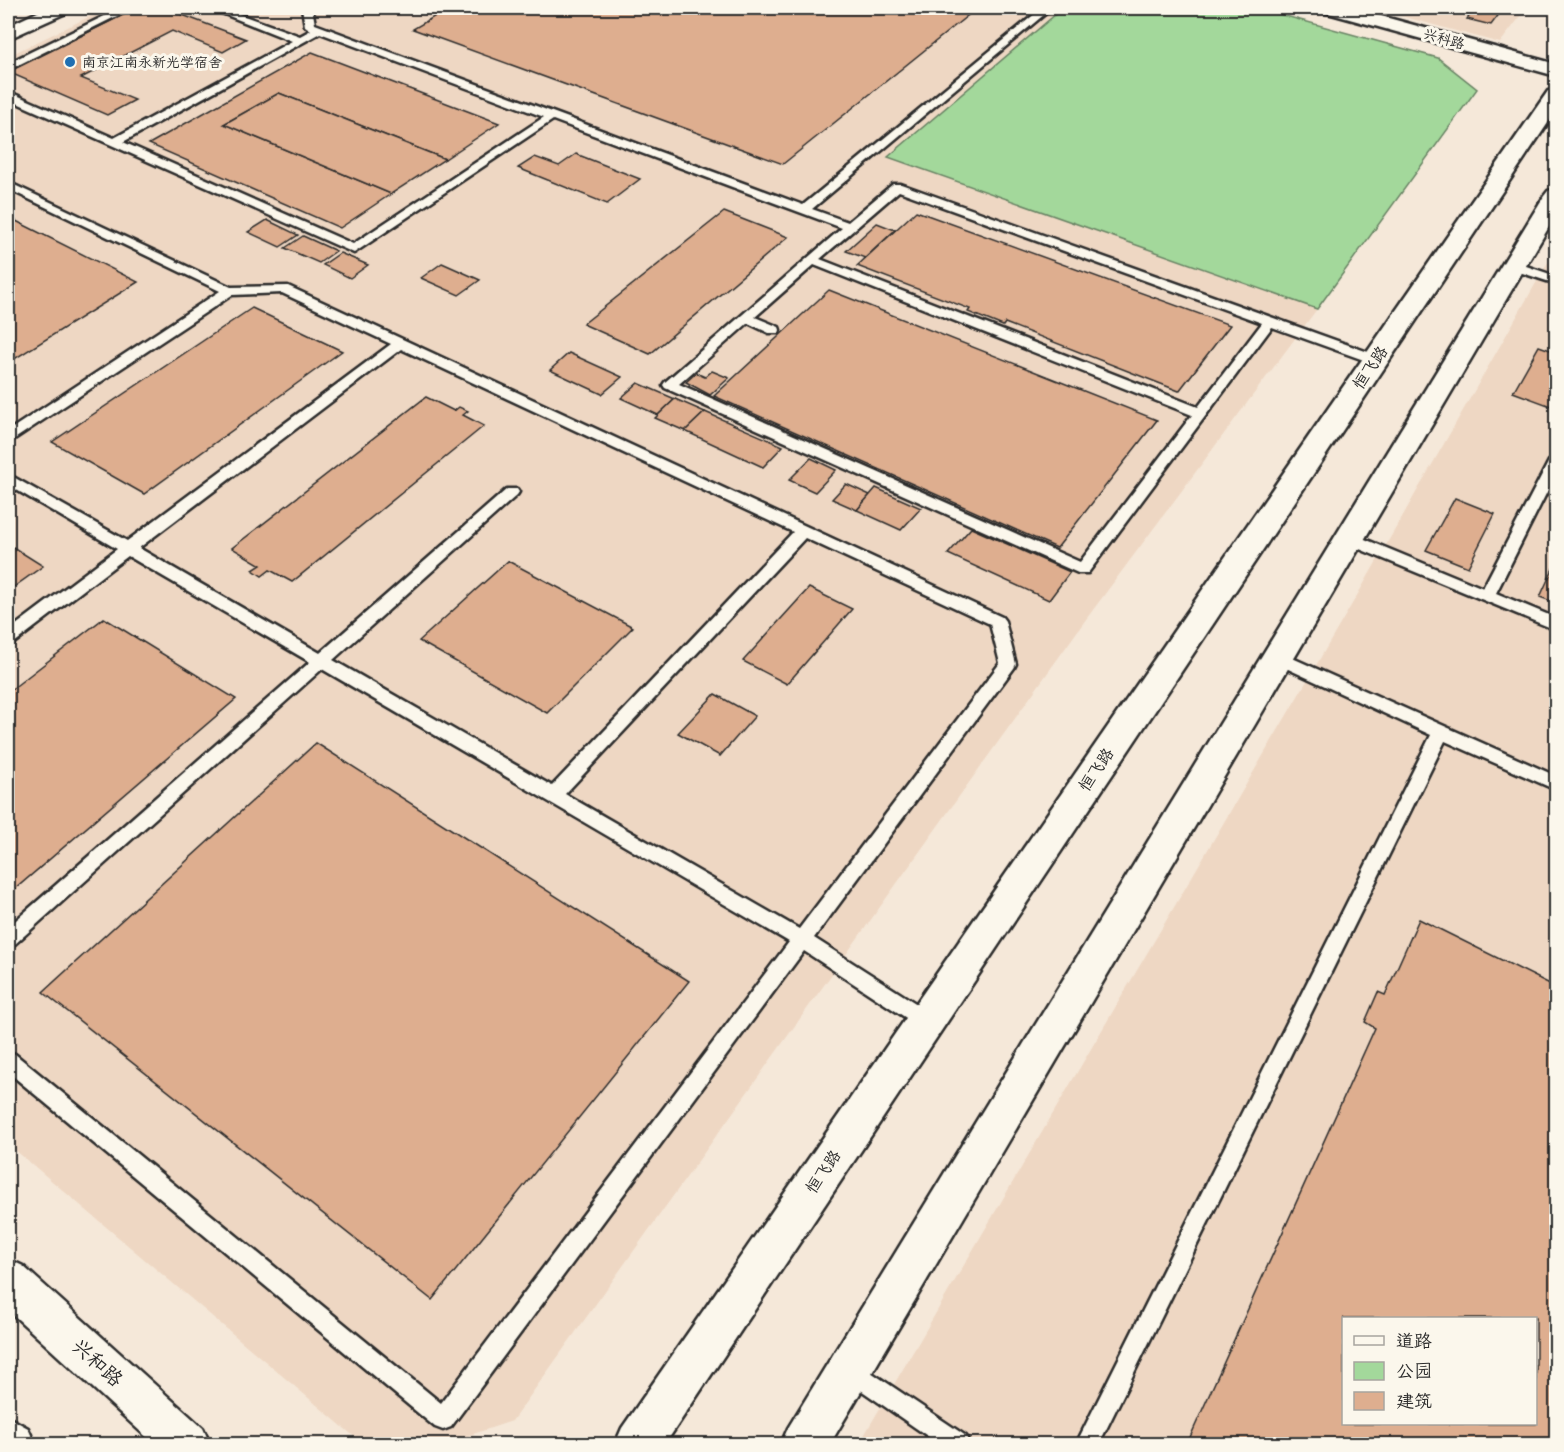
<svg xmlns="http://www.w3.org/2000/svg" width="1564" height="1452" font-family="'Balsamiq Sans','LXGW WenKai TC',sans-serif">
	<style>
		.built { fill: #eed7c3; fill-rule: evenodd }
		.green { fill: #a3d89b; stroke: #678263; stroke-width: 1.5 }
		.building { fill: #deae8f; stroke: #2b2b2b; stroke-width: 1.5; fill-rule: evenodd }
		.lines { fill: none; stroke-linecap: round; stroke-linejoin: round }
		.lane-casing { stroke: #2b2b2b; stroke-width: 5 }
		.secondary-casing { stroke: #2b2b2b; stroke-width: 5 }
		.lane { fill: #fbf7ec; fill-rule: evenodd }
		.secondary { fill: #fbf7ec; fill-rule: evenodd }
		.poi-dot { fill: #1f6fb2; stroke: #fbf7ec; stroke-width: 2 }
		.labels { text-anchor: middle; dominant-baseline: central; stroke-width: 6; stroke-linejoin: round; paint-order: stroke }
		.far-street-label { font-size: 14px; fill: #2b2b2b; stroke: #fbf7ec }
		.far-poi-label { font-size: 14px; fill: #2b2b2b; stroke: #fbf7ec; text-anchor: start }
		.street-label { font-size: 16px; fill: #2b2b2b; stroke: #fbf7ec }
		.near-street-label { font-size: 20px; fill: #2b2b2b; stroke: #fbf7ec }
	</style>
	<rect width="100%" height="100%" fill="#f5e8d9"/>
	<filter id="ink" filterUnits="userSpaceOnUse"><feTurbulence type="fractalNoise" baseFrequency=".0167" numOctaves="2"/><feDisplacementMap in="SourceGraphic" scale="12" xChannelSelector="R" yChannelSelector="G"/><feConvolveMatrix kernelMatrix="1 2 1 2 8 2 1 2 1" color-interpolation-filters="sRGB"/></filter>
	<g filter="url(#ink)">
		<!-- built -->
		<g class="built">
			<path d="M107 8H1063L889 157 1317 309 1084 622 512 1421 443 1444H363L8 1144V56Z"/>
			<path d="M1372 8H1527L1500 43Z"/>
			<path d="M1556 248V1444H859L1362 587ZM1344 1318H1536V1424H1344Z"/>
		</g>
		<!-- green -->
		<path class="green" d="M1063 8H1257L1438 58 1477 89 1317 309 888 157Z"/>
		<!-- building -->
		<g class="building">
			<path d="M137 8H164L246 39 223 52 172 31 81 78 135 100 107 115 8 72Z"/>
			<path d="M449 8H977L783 164 413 29Z"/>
			<path d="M1437 8H1476L1470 16Z"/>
			<path d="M1476 8H1478L1500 13 1491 25 1467 19Z"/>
			<path d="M312 52 499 123 445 159 279 93 224 124 391 194 340 228 149 144Z"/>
			<path d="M279 93 445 159 391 194 224 124Z"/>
			<path d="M576 154 640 179 607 204 518 168 535 157 559 166Z"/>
			<path d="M916 211 1230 325 1179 391 1005 323 1003 326 968 312 970 309 857 266Z"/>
			<path d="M724 212 788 237 650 354 583 324Z"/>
			<path d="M8 217 138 282 8 363Z"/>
			<path d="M267 220 298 235 280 247 248 232Z"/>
			<path d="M877 223 895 230 865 258 846 251Z"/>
			<path d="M303 236 336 251 319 263 285 248Z"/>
			<path d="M340 253 368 265 350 278 323 265Z"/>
			<path d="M442 263 480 280 459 295 421 278Z"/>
			<path d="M829 290 1157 420 1057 548 714 396Z"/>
			<path d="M252 308 342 351 144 494 52 442Z"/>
			<path d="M1539 346 1556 352V408L1513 392Z"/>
			<path d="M569 353 622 377 602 394 550 370Z"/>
			<path d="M712 371 729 378 710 395 686 382 696 373 705 377Z"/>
			<path d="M638 383 675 399 658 415 621 398Z"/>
			<path d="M426 397 454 411 459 407 468 411 463 415 484 426 292 582 270 570 262 576 253 570 261 565 232 548Z"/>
			<path d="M675 399 705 412 685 431 655 418Z"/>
			<path d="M705 412 783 446 763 467 685 431Z"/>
			<path d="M811 458 836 470 815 492 789 480Z"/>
			<path d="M846 484 870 495 857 510 832 499Z"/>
			<path d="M876 488 921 508 901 530 857 510Z"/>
			<path d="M1455 498 1495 514 1468 567 1426 550Z"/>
			<path d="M971 528 1070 572 1049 600 948 554Z"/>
			<path d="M8 544 43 566 8 591Z"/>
			<path d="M508 561 633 627 547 713 419 641Z"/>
			<path d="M1556 562V603L1540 597Z"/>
			<path d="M809 588 852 609 787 684 743 661Z"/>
			<path d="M104 618 236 699 8 895V692Z"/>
			<path d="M715 694 755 716 720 756 678 733Z"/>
			<path d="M316 743 689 981 432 1300 43 992Z"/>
			<path d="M1419 919 1556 987V1444H1187L1375 1028 1365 1022 1378 992 1385 995ZM1344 1318H1536V1424H1344Z"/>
		</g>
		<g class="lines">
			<defs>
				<g id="lane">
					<path d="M121 8H133L8 70V63Z"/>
					<path d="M209 8H222L300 36 311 30 305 26 302 8H312L315 24 803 205 1042 8H1052L812 209 848 222 893 184H901L1382 357 1384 360 1382 363H1372L1272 327 1088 573H1078L665 388 663 385 665 382 842 228 553 120 354 253 8 99V92L12 93 114 138 292 41ZM320 33 544 117 353 244 123 142ZM899 191 1262 323 1198 407 820 259ZM814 265 1192 415 1080 562 679 384 748 323 769 333H779L780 330 779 327 755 317Z"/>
					<path d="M8 182 231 287 288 286 1002 617 1005 621 1016 664 1014 668 814 938 934 1015 937 1021 934 1027 927 1030 920 1027 804 951 451 1427 443 1430 435 1427 8 1072V1051L15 1054 441 1403 789 942 322 669 15 944 8 946V927L310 662 128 556 14 643 8 645V631L117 549 8 485V474L127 541 391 344 282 293 232 295 13 440 8 441V431L220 291 8 189ZM401 349 793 532 552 786 333 660 517 495 519 492 517 489H507L320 653 139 548ZM805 538 990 624 1000 663 799 929 565 794Z"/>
					<path d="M1514 262 1556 276V284L1510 269 1508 266 1510 263Z"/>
					<path d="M1556 456V474L1496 593 1556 618V630L1345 543 1343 539 1345 535H1355L1483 588 1549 461Z"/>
					<path d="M1279 652 1556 776V790L1445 741 1099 1444H1076L1431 735 1273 662 1271 658 1273 654Z"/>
					<path d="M850 1358 966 1436 969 1444H939L842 1377 839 1369 842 1361Z"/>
				</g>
				<g id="secondary">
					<path d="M46 8H71L68 12 8 39V26Z"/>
					<path d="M1321 8H1352L1556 64V76L1324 12Z"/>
					<path d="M1556 90V111L665 1444H615L622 1428 1548 91Z"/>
					<path d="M1556 189V215L830 1444H781L788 1428 1544 196 1548 191Z"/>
					<path d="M8 1259 23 1266 203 1428 210 1444H154L8 1310Z"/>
					<path d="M8 1417 28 1428 35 1444H8Z"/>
				</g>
			</defs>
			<!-- lane casing -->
			<use href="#lane" class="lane-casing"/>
			<!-- secondary casing -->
			<use href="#secondary" class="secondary-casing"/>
			<!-- lane -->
			<use href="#lane" class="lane"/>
			<!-- secondary -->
			<use href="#secondary" class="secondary"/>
		</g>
	</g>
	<!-- markers -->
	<circle class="poi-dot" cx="70" cy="62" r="6"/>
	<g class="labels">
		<!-- far-street labels -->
		<g class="far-street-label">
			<text transform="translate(1444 39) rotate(16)">兴科路</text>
		</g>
		<!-- far-poi labels -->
		<g class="far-poi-label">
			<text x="82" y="62">南京江南永新光学宿舍</text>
		</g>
		<!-- street labels -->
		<g class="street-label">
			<text transform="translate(1371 368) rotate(-56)">恒飞路</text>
			<text transform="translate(1097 770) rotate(-56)">恒飞路</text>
			<text transform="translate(824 1172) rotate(-56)">恒飞路</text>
		</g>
		<!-- near-street labels -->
		<g class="near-street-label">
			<text transform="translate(97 1363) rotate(42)">兴和路</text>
		</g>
	</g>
	<!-- margin -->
	<rect width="1564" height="1452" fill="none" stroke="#fbf7ec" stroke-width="30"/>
	<rect x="15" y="15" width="1534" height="1422" fill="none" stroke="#2b2b2b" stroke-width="2" filter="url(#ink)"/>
	<!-- legend -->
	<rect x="1342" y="1317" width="195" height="108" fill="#fbf7ec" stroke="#a8a59f" stroke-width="1.5"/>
	<rect x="1354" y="1336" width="30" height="9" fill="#fbf7ec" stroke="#a8a59f" stroke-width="1.5"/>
	<text x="1396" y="1347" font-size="18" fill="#2b2b2b">道路</text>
	<rect x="1354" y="1362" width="30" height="18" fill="#a3d89b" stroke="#a8a59f" stroke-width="1.5"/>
	<text x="1396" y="1377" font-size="18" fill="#2b2b2b">公园</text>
	<rect x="1354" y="1392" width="30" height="18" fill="#deae8f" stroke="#a8a59f" stroke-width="1.5"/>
	<text x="1396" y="1407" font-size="18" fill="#2b2b2b">建筑</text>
</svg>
